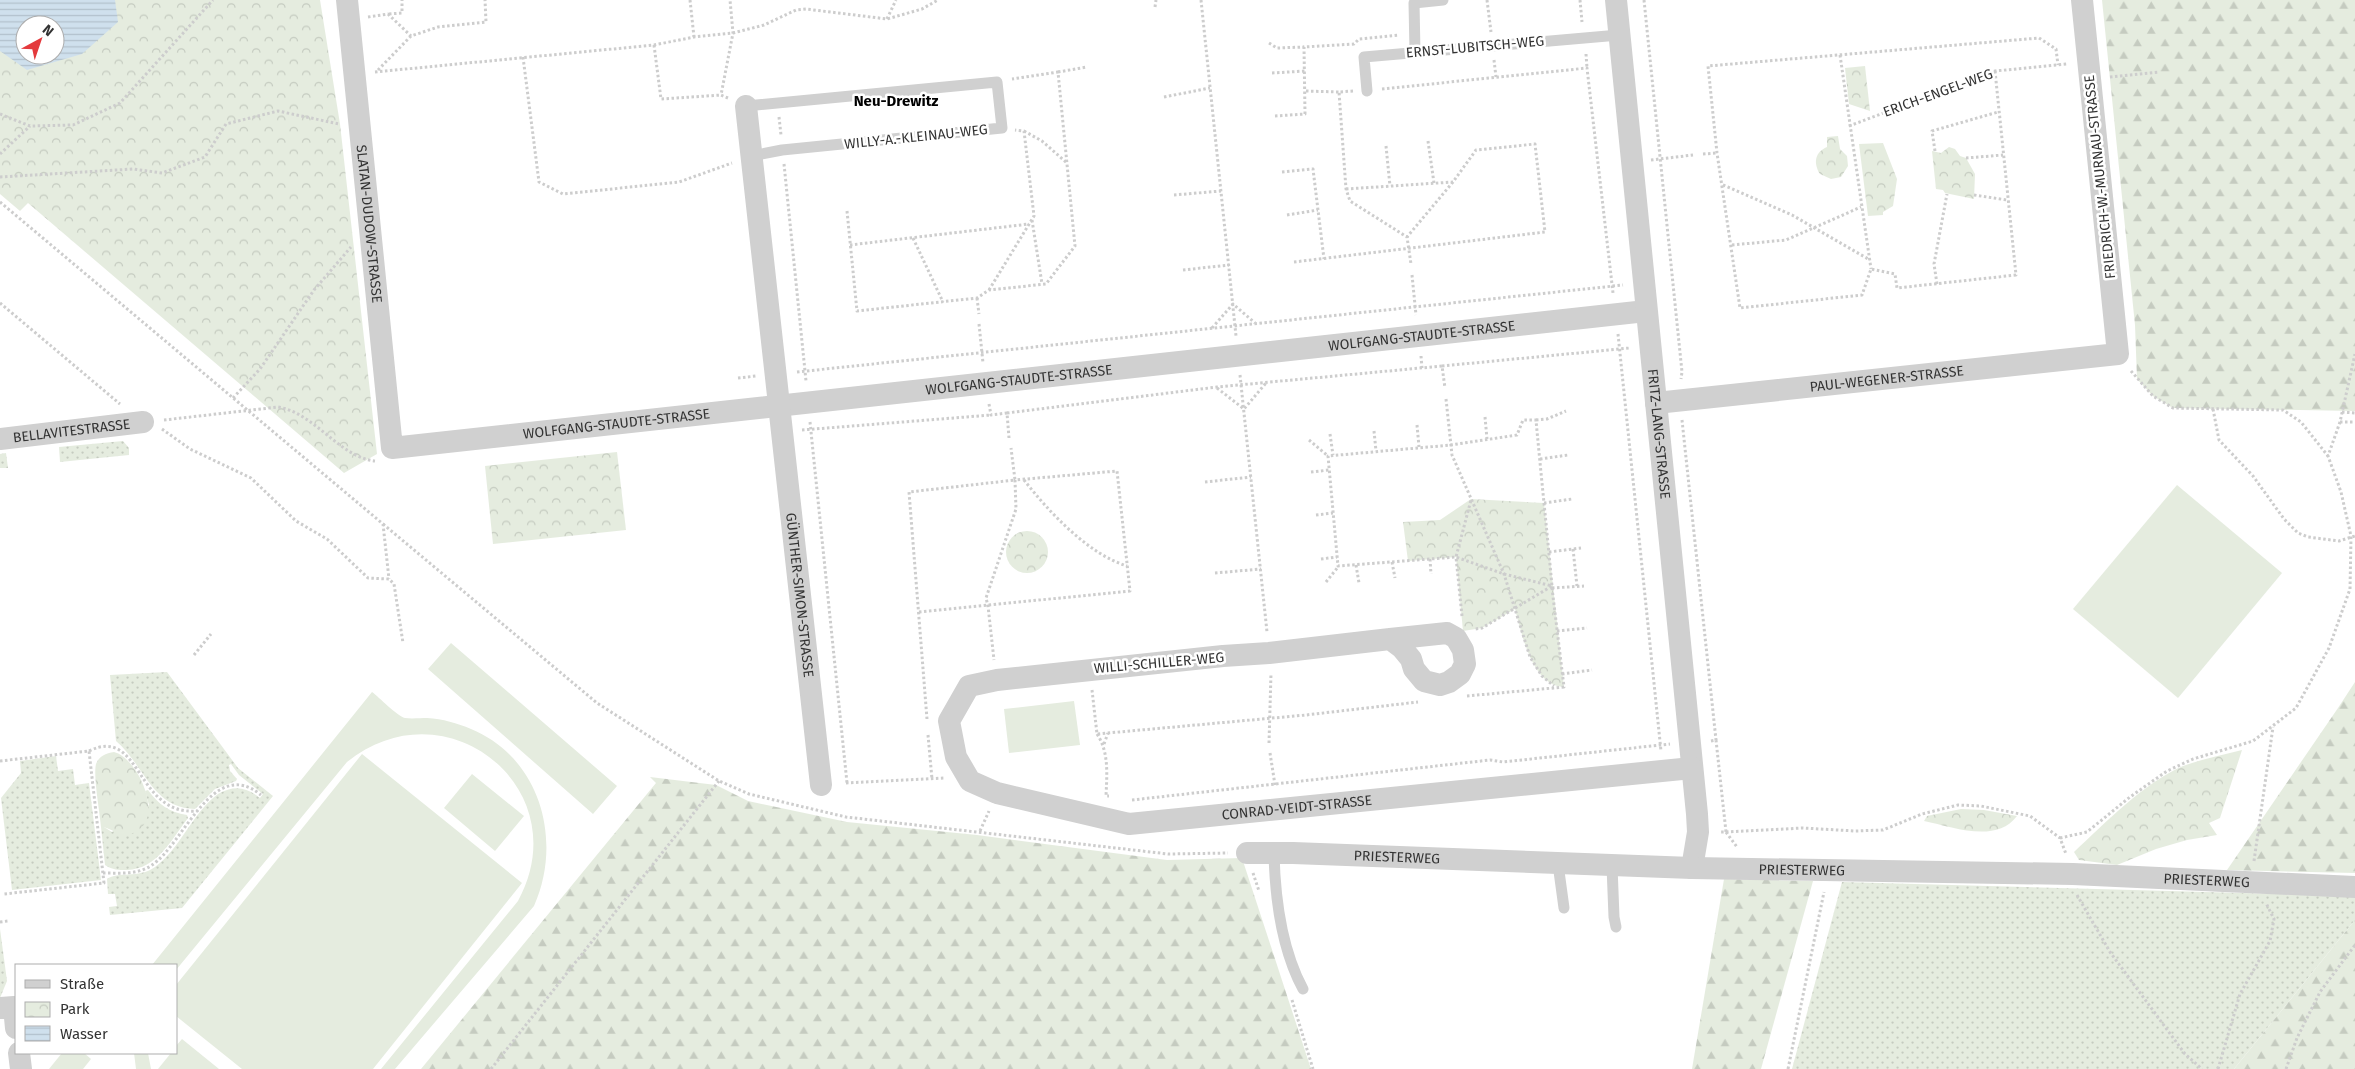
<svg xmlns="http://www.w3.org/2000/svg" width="2355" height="1069" font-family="'Fira Sans',sans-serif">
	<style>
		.grass { fill: url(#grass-dots) }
		.forest { fill: url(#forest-firs) }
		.park { fill: url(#park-crowns); fill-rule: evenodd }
		.pitch { fill: #e5ecdf }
		.water { fill: url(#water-rules); fill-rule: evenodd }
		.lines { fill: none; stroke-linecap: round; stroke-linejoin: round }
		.path { stroke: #cdcdcd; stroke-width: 3; stroke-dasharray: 2.5 2.5; stroke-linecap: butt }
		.lane { stroke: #d0d0d0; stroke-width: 11 }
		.street { stroke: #d0d0d0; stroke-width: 22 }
		.labels { text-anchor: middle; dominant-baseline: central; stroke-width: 5; stroke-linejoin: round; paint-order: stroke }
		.street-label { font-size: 14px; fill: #333; stroke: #fff }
		.neighbourhood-label { font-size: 15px; font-weight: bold; fill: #000; stroke: #fff }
	</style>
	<defs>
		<pattern id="grass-dots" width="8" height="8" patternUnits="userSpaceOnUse" patternTransform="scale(1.25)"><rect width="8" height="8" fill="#e5ecdf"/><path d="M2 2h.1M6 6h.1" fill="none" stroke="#c5cbc0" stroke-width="1.8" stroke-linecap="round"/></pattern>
		<pattern id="forest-firs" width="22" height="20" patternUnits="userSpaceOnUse" patternTransform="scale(1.25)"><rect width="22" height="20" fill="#e5ecdf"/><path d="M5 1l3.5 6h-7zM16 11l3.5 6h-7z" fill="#c5cbc0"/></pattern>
		<pattern id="park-crowns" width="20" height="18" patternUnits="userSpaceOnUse" patternTransform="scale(1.25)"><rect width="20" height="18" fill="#e5ecdf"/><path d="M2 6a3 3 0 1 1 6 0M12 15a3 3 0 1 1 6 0" fill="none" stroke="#c5cbc0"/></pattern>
		<pattern id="water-rules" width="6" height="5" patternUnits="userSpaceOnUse" patternTransform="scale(1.25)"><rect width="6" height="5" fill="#cfe0ed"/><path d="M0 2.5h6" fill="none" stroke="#b2c1cc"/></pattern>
	</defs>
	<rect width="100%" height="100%" fill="#fff"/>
	<!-- grass -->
	<g class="grass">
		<path d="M123 441 129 448V455L60 462 59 447Z"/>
		<path d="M6 453 8 468H0V454Z"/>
		<path d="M167 672 238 768 273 796 182 908 110 915 109 907 117 906 115 894H108L107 879C118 871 138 879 155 867 181 848 192 813 218 794 234 785 246 787 260 798L263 794 239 775 231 764 229 765 230 771 237 779 236 781 215 789 195 809C152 808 145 766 116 741L110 675Z"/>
		<path d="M56 756 58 771 73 769 75 785 89 783 101 880 12 890 1 798 21 773 20 761Z"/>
		<path d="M148 790C159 805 169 812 187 815L188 818C172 839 157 869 127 870 118 870 113 870 105 865L101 827H104L112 832 149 805 145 791Z"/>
		<path d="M1842 882 2355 896V920L2234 1069H1792Z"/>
		<path d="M0 929 7 981 0 998Z"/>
	</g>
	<!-- forest -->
	<g class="forest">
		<path d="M2102 0H2355V411L2173 408 2153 396 2137 379 2135 325Z"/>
		<path d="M2355 682V873L2227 870 2338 708Z"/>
		<path d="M650 777 716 785 748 801 847 822 977 835 1167 860 1242 858 1311 1069H421L656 783Z"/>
		<path d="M1724 879 1813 881 1761 1069H1692Z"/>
		<path d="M2355 920V1069H2234Z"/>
	</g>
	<!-- park -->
	<g class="park">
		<path d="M0 0H320L340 124 377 454 344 473 28 203 20 211 0 194ZM25 25H55V55H25Z"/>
		<path d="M1865 66 1870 111 1849 104 1845 68Z"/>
		<path d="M1838 136 1840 149 1847 156 1848 166 1841 177 1831 179 1820 174C1813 163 1815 152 1827 147V137Z"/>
		<path d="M1883 143 1897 179 1893 206 1883 212V215L1868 216 1859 144Z"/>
		<path d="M1949 147 1955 149 1960 156 1966 158 1975 174 1974 199 1945 193 1943 190 1936 189 1932 151 1941 153Z"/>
		<path d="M617 452 626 530 493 544 485 466Z"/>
		<path d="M1471 499 1544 503 1564 687C1532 686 1522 634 1515 609L1482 628 1463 631 1456 557 1408 561 1403 522 1440 520Z"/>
		<circle cx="1027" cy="552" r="21"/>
		<path d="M2242 750 2220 818 2209 823 2217 835 2187 840 2156 849 2117 865 2079 860 2074 852C2104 824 2145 782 2183 766 2202 759 2223 755 2242 750Z"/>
		<path d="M114 752C139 758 168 824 130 834 118 837 111 827 101 827 100 813 93 776 96 764 99 756 106 753 114 752Z"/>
		<path d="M1961 809 1984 810 2017 816C1996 844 1953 827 1924 821L1927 816Z"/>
	</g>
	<!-- pitch -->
	<g class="pitch">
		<path d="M2177 485 2282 573 2178 698 2073 609Z"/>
		<path d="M451 643 617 786 593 814 428 669Z"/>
		<path d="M372 692C379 697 397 716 405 718 411 719 421 718 427 718 443 719 457 723 471 729 541 758 563 841 534 906L395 1069H381L518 901C579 789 446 682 347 762L176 970V965H152Z"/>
		<path d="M1074 701 1080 745 1009 753 1004 709Z"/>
		<path d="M362 754 522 883 373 1069H242L176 1016V985Z"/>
		<path d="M472 774 524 816 495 851 444 808Z"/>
		<path d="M182 1039 219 1069H158L171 1053H176V1046Z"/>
		<path d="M62 1053H84L91 1059 83 1069H49Z"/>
		<path d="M134 1053H148L151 1069H136Z"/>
	</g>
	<!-- water -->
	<path class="water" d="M0 0H115L118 22 82 54 27 70 0 51ZM25 25H55V55H25Z"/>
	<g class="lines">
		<!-- path -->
		<g class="path">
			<path d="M690 0 694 37"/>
			<path d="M1201 0 1236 336"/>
			<path d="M1487 0 1491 32"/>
			<path d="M1580 0 1582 22"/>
			<path d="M1644 0 1682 372 1681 379"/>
			<path d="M1155 7 1156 0"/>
			<path d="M389 14 402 13V0"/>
			<path d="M368 17 388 14 411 36"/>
			<path d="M887 19 896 0"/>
			<path d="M1269 43 1277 48 1304 47"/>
			<path d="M654 45 661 99 721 95"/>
			<path d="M1586 54 1587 68"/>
			<path d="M1840 55 1871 269"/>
			<path d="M523 57 539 182 563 194 679 182 732 163"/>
			<path d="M1494 60 1496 77"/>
			<path d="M378 70 411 36 438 27 486 22 485 0"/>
			<path d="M1995 71 2016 275 1897 288 1895 274 1871 269 1862 295 1740 308 1717 153 1708 66 2039 38 2056 49 2058 65"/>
			<path d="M375 72 654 45 694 37 733 33 764 25 796 10 806 9 887 19 922 9 938 0"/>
			<path d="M1058 72 1087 67"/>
			<path d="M1272 73 1305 71"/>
			<path d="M2110 77 2159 72"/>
			<path d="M1382 89 1587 68 1613 293"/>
			<path d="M1306 91 1339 92"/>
			<path d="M1353 91 1339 92 1346 189 1350 201 1407 237 1411 264"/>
			<path d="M1164 97 1210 88"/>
			<path d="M728 98 721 95 733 33 730 0"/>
			<path d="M0 114 30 126 73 125 120 103 213 0"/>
			<path d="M1275 116 1305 114 1304 47 1354 44 1359 39 1399 35"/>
			<path d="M779 117 781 135"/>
			<path d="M1849 126 1995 71 2067 64"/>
			<path d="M1024 131 1042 141 1067 163"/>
			<path d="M1428 141 1434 183"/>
			<path d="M1386 146 1390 186"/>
			<path d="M1935 151 1932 131 1998 112"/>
			<path d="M0 154 30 126"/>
			<path d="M1703 154 1717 153"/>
			<path d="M1966 158 2003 155"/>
			<path d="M1651 160 1693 155"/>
			<path d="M784 164 806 381"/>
			<path d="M1282 172 1313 169 1324 259"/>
			<path d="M0 177 133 169 162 173 205 157 226 124 278 111 339 124"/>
			<path d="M1723 185 1792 215 1870 260"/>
			<path d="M1346 189 1453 182"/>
			<path d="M1174 195 1221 191"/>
			<path d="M1974 195 2007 200"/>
			<path d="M0 202 383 524 389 579"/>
			<path d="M847 211 857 311 977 298 989 290 1046 284 1075 246 1058 72 1012 79"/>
			<path d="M1287 215 1318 210"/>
			<path d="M1032 220 1042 284"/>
			<path d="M913 238 943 302"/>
			<path d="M850 245 1029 224"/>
			<path d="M1732 245 1786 240 1861 207"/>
			<path d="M1294 262 1545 232 1535 144 1476 150 1453 182 1407 237"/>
			<path d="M1183 270 1229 265"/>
			<path d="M1412 275 1416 315"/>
			<path d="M1937 284 1934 264 1947 194"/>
			<path d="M989 290 1034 216 1024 131 1015 130"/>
			<path d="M977 298 979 314"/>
			<path d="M0 303 120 404"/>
			<path d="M979 324 983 363"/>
			<path d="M1212 328 1233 304 1255 323"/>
			<path d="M1618 334 1661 751"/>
			<path d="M1421 356 1422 368"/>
			<path d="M1442 366 1630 348"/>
			<path d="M2131 371 2153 396 2173 408 2283 410 2301 422 2328 456"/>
			<path d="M797 372 1623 285"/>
			<path d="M1240 375 1267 632"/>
			<path d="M738 378 756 376"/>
			<path d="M1217 388 1244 409 1266 383"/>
			<path d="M233 398 260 369 314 290 351 247"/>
			<path d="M1446 399 1452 455 1504 574 1530 657 1542 676 1554 686"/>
			<path d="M989 404 991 415 1007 413 1009 438"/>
			<path d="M2213 409 2219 440 2253 476 2284 519 2298 533 2308 537 2339 541 2355 536"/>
			<path d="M2342 412 2355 413"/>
			<path d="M1007 413 1217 387 1442 366 1445 388"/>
			<path d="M1485 417 1487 439"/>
			<path d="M164 420 278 407C315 413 339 457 375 461"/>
			<path d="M1536 420 1547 419 1566 411"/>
			<path d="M1682 420 1716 740"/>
			<path d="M810 422 847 783"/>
			<path d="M2340 422H2355"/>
			<path d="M1417 425 1419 447"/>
			<path d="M162 429 190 449 251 478 296 521 327 539 368 578 389 579 394 584 403 643"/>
			<path d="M802 430 991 415"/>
			<path d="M1374 431 1376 451"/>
			<path d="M1330 434 1333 455"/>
			<path d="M1309 440 1328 456"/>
			<path d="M1540 459 1568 455"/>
			<path d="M1311 472 1329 470"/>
			<path d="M1024 480C1049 512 1088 554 1127 566"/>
			<path d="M1205 482 1251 477"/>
			<path d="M1544 503 1572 499"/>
			<path d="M1316 515 1333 513"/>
			<path d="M383 524 597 703 719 781 749 794 846 817 1168 854 1228 853"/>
			<path d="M1573 549 1577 586"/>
			<path d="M1549 552 1581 548"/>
			<path d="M1321 559 1337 557"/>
			<path d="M1430 559 1431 574"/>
			<path d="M1392 562 1395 578"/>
			<path d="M1356 565 1359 583"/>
			<path d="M1215 573 1261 569"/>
			<path d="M1326 582 1338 567"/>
			<path d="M1552 588 1584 586"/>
			<path d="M919 612 1130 591 1117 471 1015 480 1016 509 986 598 988 606 994 660"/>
			<path d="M1462 616 1456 557 1471 500"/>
			<path d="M1557 631 1587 628"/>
			<path d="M194 655 211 634"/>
			<path d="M1562 674 1592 670"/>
			<path d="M1092 690 1097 734 1306 715 1418 702"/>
			<path d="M1467 696 1564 687 1552 588V586C1547 531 1541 475 1536 420H1523L1517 435 1451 445 1328 456 1338 566 1456 557 1504 574 1552 586 1482 628 1475 629"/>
			<path d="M927 719 909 492 1015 480 1011 448"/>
			<path d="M1097 734C1109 752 1107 774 1106 796H1109"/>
			<path d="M928 735 932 779"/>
			<path d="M1711 741 1716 740 1726 832H1719"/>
			<path d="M1269 743 1271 673"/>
			<path d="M1104 744 1108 733"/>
			<path d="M89 751C142 725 135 816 197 811"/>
			<path d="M1270 753 1275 785"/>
			<path d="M0 761 89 751 104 883 4 894"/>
			<path d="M846 783 945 778"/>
			<path d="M1132 800 1490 760 1503 762 1670 744"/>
			<path d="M980 831 989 811"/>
			<path d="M1726 832 1803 828 1855 831 1883 830 1922 814 1958 805 1981 806 2030 816 2060 838 2066 854"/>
			<path d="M1726 832 1737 847"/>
			<path d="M2060 838 2087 832 2130 797 2167 771 2193 759 2253 741 2296 708 2329 648 2350 589 2351 536 2341 492 2328 456 2340 422 2355 354"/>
			<path d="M2254 861 2273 727"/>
			<path d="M103 873C120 873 138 875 152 865 184 844 213 755 261 795"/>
			<path d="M1253 873 1259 891"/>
			<path d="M2077 895 2110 952 2185 1054 2202 1069"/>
			<path d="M0 922 8 921"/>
			<path d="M1292 1000 1313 1069"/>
			<path d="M491 1069 719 781"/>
			<path d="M1788 1069 1824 892"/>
			<path d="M2218 1069 2240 994 2270 941 2274 919 2266 903"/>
			<path d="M2286 1069 2297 1038 2320 992 2355 945"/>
		</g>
		<!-- lane -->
		<g class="lane">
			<path d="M1415 52 1414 3 1443 0"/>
			<path d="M1367 91 1364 57 1619 35"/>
			<path d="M746 106 997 82 1002 128 782 150 751 156"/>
			<path d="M1274 853C1275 897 1282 950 1303 989"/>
			<path d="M1558 864 1564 908"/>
			<path d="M1612 866 1614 917 1616 927"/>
		</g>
		<!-- street -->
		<g class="street">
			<path id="s1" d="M347 0 392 448 1646 311"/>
			<path id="s2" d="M1616 0 1697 814 1698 832 1692 868"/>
			<path id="s3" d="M746 106 821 785"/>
			<path id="s4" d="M1656 403 2118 354 2082 0"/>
			<path id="s5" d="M0 439 143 422"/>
			<path id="s6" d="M1390 639 1402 648 1411 659 1414 669 1424 681 1440 685 1449 682 1460 674 1465 664 1463 650 1456 638 1447 633 1390 639 1269 653 1223 656 997 680 969 686 949 721 956 757 970 781 997 793 1129 824 1692 768"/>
			<path id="s7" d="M1247 853H1293L1692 868 2073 874 2355 887"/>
			<path d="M0 1008 14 1007 16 1028"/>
			<path d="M19 1053 21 1069"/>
		</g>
	</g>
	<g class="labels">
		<!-- street labels -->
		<g class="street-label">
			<text transform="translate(1475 47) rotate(-5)">ERNST-LUBITSCH-WEG</text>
			<text transform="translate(1938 93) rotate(-20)">ERICH-ENGEL-WEG</text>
			<text transform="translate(916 137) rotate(-6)">WILLY-A.-KLEINAU-WEG</text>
			<text transform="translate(2100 177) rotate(-96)">FRIEDRICH-W.-MURNAU-STRASSE</text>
			<text stroke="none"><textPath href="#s1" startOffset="225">SLATAN-DUDOW-STRASSE</textPath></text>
			<text stroke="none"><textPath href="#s1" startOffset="1486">WOLFGANG-STAUDTE-STRASSE</textPath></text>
			<text stroke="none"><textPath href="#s4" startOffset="232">PAUL-WEGENER-STRASSE</textPath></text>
			<text stroke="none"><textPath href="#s1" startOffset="1081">WOLFGANG-STAUDTE-STRASSE</textPath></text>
			<text stroke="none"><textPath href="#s1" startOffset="676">WOLFGANG-STAUDTE-STRASSE</textPath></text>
			<text stroke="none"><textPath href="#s5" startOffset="72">BELLAVITESTRASSE</textPath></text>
			<text stroke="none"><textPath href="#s2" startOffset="436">FRITZ-LANG-STRASSE</textPath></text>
			<text stroke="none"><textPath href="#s3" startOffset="492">GÜNTHER-SIMON-STRASSE</textPath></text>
			<text transform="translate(1159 663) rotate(-5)">WILLI-SCHILLER-WEG</text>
			<text stroke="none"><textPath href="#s6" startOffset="1064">CONRAD-VEIDT-STRASSE</textPath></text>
			<text stroke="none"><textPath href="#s7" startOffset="150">PRIESTERWEG</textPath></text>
			<text stroke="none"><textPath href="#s7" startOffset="555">PRIESTERWEG</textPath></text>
			<text stroke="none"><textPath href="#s7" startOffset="960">PRIESTERWEG</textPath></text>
		</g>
		<!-- neighbourhood labels -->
		<g class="neighbourhood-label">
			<text x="896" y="101">Neu-Drewitz</text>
		</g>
	</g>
	<!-- legend -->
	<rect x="15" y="964" width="162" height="90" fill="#ffffff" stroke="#adadad"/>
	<rect x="25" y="980" width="25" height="8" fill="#d0d0d0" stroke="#adadad"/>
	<text x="60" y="989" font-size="15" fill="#333333">Straße</text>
	<rect x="25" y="1002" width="25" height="15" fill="url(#park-crowns)" stroke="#adadad"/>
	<text x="60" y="1014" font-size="15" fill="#333333">Park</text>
	<rect x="25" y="1026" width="25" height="15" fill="url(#water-rules)" stroke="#adadad"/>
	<text x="60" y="1039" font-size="15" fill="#333333">Wasser</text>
	<!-- north arrow -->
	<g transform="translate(40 40) rotate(40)"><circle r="24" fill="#ffffff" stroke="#adadad"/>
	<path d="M0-4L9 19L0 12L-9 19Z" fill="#e43a3d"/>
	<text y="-8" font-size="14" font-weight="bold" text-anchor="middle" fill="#333333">N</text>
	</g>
</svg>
